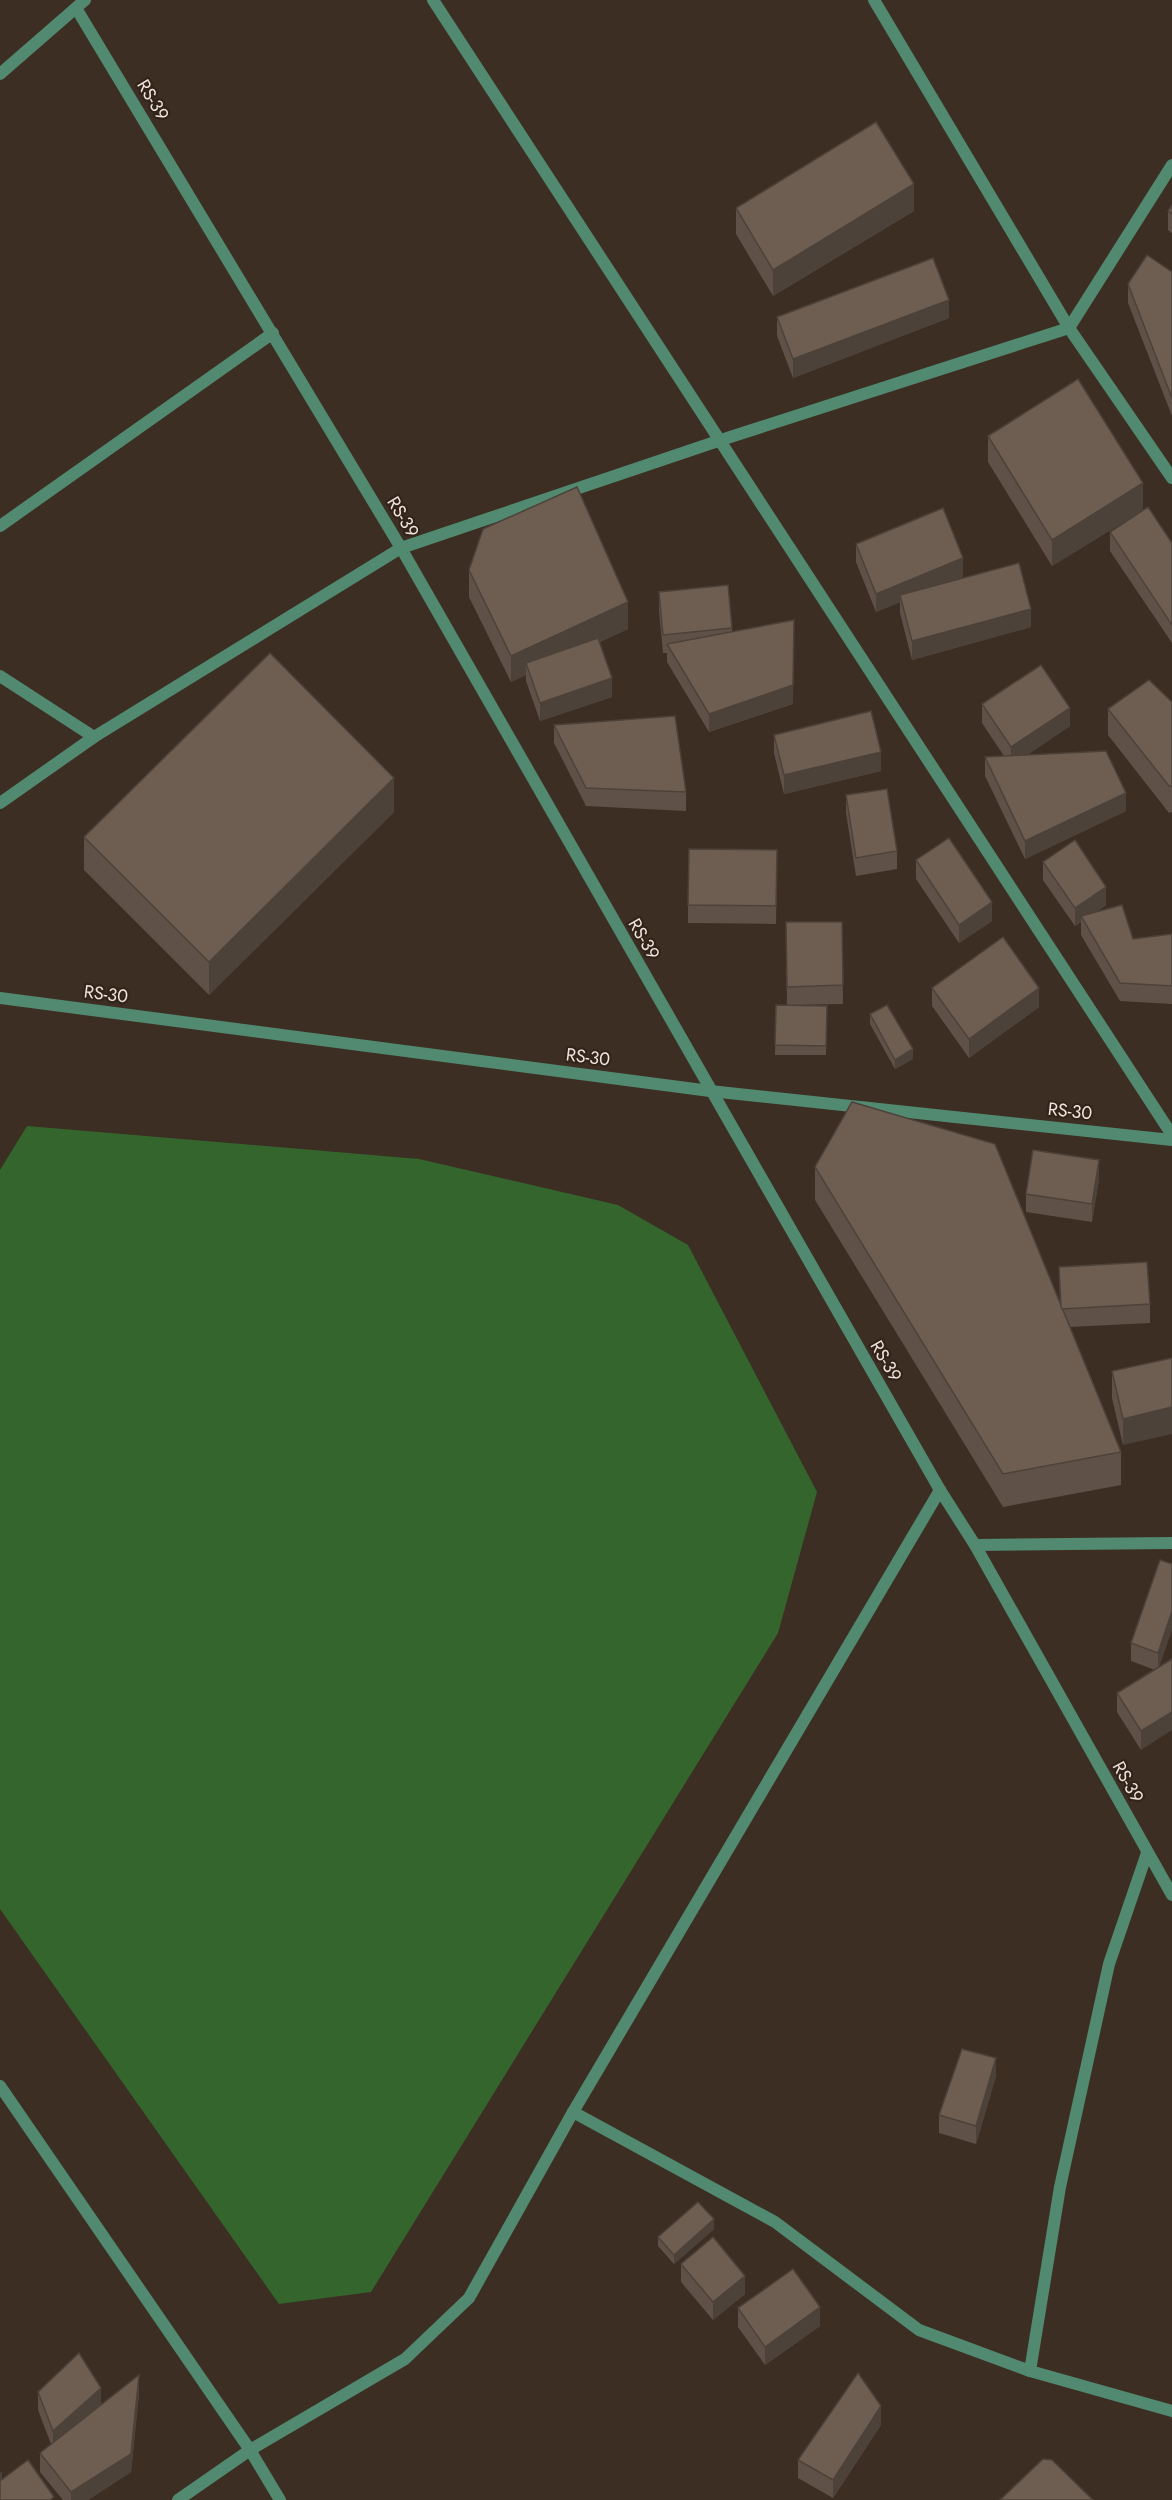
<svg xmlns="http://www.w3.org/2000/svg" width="1172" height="2500" font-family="Jost,sans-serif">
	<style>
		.green { fill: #33652c }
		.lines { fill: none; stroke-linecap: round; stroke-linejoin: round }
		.minor { stroke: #518a70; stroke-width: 12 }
		.tertiary { stroke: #518a70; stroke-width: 12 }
		.wall { fill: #5f5147 }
		.shaded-wall { fill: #4d4239 }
		.building { fill: #6e5e52; stroke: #4d4239; stroke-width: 1.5 }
		.labels { text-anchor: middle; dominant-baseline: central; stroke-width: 4.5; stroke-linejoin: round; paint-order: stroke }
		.street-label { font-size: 18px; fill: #efe5de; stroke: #33241a }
	</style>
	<rect width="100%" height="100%" fill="#3d2e24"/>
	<!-- green -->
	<path class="green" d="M27 1126 419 1159 618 1205 688 1245 817 1492 778 1633 371 2292 279 2304 0 1909V1170Z"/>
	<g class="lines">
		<!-- minor -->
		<g class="minor">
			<path d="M433 0 1172 1135"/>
			<path d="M874 0 1069 328 1172 478"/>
			<path d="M76 8 401 548 940 1490 975 1545 1172 1895"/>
			<path d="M0 526 273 333"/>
			<path d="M0 676 94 737"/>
			<path d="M0 803 94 737 401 548 721 440 1069 328 1172 165"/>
			<path d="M975 1545 1172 1543"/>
			<path d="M0 2086 250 2450 280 2500"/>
			<path d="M573 2112 775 2222 919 2330 1030 2371 1172 2411"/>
			<path d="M1030 2371 1060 2187 1109 1964 1147 1853"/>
			<path d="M178 2500 250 2450 405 2359 469 2298 573 2112 940 1490"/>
		</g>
		<!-- tertiary -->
		<g class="tertiary">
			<path d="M0 74 85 0"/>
			<path d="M0 998 710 1091 1172 1140"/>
		</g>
	</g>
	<!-- wall -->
	<g class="wall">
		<path d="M1172 205V233L1168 230V211Z"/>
		<path d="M736 208 914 211 773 296 736 234Z"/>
		<path d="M1172 272V416L1128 303V284Z"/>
		<path d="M777 317 949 318 793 378 777 336Z"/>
		<path d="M988 436 1143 510 1052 566 988 462Z"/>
		<path d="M1110 532 1172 543V643L1110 551Z"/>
		<path d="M856 544 963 577 954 580 1031 627 912 660 900 613V602L876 612 856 562Z"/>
		<path d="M469 570 628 629 600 642 612 697 540 721 526 681V675L511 682 469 597Z"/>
		<path d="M659 592 732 628V632L793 704 709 732 667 662V653H663L659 611Z"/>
		<path d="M1172 702V812L1169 813 1108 735V709Z"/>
		<path d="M982 704 1070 726 1027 755 1126 811 1025 859 985 776V757L1004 756 982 723Z"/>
		<path d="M554 725 686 792V811L586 806 554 743Z"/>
		<path d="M774 735 881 771 784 794 774 753Z"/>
		<path d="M846 795 897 851V869L856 876 846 813Z"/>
		<path d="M394 812 209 995 84 870V837Z"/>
		<path d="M777 850 776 924 688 923V905Z"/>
		<path d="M916 860 992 921 959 943 916 879Z"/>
		<path d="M1043 862 1106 905 1096 912 1133 939 1172 934V1004L1120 1001 1081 935V922L1075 926 1043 880Z"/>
		<path d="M786 922H842L843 1004 787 1005Z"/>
		<path d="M932 988 1039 1007 969 1058 932 1006Z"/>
		<path d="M776 1005 827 1006 826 1055H775Z"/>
		<path d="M870 1014 913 1059 895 1069 870 1024Z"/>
		<path d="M815 1167 1060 1303 1059 1267 1150 1304V1323L1070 1327 1121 1452V1485L1003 1507 815 1200Z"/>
		<path d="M1099 1179 1092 1222 1026 1212V1194Z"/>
		<path d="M1172 1358 1123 1445 1112 1398V1371Z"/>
		<path d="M1160 1560 1159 1668 1141 1750 1117 1712V1693L1155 1670 1131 1661V1643Z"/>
		<path d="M996 2076 976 2144 939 2133V2115Z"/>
		<path d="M714 2229 674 2264 658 2246V2237Z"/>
		<path d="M681 2264 745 2294 713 2320 681 2282Z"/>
		<path d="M738 2308 820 2326 765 2365 738 2327Z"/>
		<path d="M38 2392 101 2405 139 2394 131 2472 88 2500H63L40 2472V2453L51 2444 38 2410Z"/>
		<path d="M881 2425 833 2498 798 2478V2460Z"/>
	</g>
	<!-- shaded-wall -->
	<g class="shaded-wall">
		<path d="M914 184V211L773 296V270Z"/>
		<path d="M949 300V318L793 378V359Z"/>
		<path d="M1143 483V510L1052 566V540Z"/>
		<path d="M963 558V577L902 602 900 595V602L876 612V594Z"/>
		<path d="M628 602V629L530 673 526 663V675L511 682V656Z"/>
		<path d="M1031 609V627L912 660V641Z"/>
		<path d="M794 620 793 704 709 732V714Z"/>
		<path d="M612 678V697L540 721V703Z"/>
		<path d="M1070 708V726L1011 766V747Z"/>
		<path d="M881 752V771L784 794V775Z"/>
		<path d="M394 778V812L209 995V962Z"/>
		<path d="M1126 793V811L1025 859V841Z"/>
		<path d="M1106 887V905L1084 920 1081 916V922L1075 926V908Z"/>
		<path d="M992 902V921L959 943V925Z"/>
		<path d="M1039 988V1007L969 1058V1039Z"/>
		<path d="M913 1049V1059L895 1069V1060Z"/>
		<path d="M1099 1160V1179L1092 1222V1204Z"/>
		<path d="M1172 1407V1434L1123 1445V1419Z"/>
		<path d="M1172 1611V1630L1158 1671V1653Z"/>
		<path d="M1172 1712V1730L1141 1750V1731Z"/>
		<path d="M996 2058V2076L976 2144V2126Z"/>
		<path d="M714 2219V2229L674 2264V2255Z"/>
		<path d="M745 2276V2294L713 2320V2302Z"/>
		<path d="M820 2307V2326L765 2365V2347Z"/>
		<path d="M139 2375V2394L131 2472 88 2500H71V2492Z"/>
		<path d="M101 2388V2407L53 2449V2431Z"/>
		<path d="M881 2406V2425L833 2498V2480Z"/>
		<path d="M2 2471V2490L0 2491V2473Z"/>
	</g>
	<!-- building -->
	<g class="building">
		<path d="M876 122 914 184 773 270 736 208Z"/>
		<path d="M1172 205V214L1168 211Z"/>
		<path d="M1147 255 1172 272V398L1128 284Z"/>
		<path d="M933 258 949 300 793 359 777 317Z"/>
		<path d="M1078 379 1143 483 1052 540 988 436Z"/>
		<path d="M577 487 628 602 511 656 469 570 483 529Z"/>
		<path d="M1148 507 1172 543V625L1110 532Z"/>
		<path d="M943 508 963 558 876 594 856 544Z"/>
		<path d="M1019 563 1031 609 912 641 900 595Z"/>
		<path d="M728 585 732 628 663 635 659 592Z"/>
		<path d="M794 620 793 685 709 714 667 644Z"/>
		<path d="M598 638 612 678 540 703 526 663Z"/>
		<path d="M270 653 394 778 209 962 84 837Z"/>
		<path d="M1041 665 1070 708 1011 747 982 704Z"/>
		<path d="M1149 680 1172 702V786H1169L1108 709Z"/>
		<path d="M871 711 881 752 784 775 774 735Z"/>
		<path d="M675 716 686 792 586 788 554 725Z"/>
		<path d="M1106 751 1126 793 1025 841 985 757Z"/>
		<path d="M887 789 897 851 856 858 846 795Z"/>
		<path d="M949 838 992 902 959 925 916 860Z"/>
		<path d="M1075 840 1106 887 1075 908 1043 862Z"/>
		<path d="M689 849 777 850 776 906 688 905Z"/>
		<path d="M1122 905 1133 939 1172 934V986L1120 983 1081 916Z"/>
		<path d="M786 922H842L843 985 787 987Z"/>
		<path d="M1003 937 1039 988 969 1039 932 988Z"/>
		<path d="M776 1005 827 1006 826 1046 775 1045Z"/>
		<path d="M887 1005 913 1049 895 1060 870 1014Z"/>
		<path d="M852 1102 995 1144 1121 1452 1003 1474 815 1167Z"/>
		<path d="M1033 1150 1099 1160 1092 1204 1026 1194Z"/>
		<path d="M1147 1262 1150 1304 1062 1309 1061 1306 1059 1267Z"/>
		<path d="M1172 1358V1407L1123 1419 1112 1371Z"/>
		<path d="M1160 1560 1172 1564V1611L1158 1653 1131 1643Z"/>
		<path d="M1172 1659V1712L1141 1731 1117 1693Z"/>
		<path d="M962 2049 996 2058 976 2126 939 2115Z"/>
		<path d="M698 2202 714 2219 674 2255 658 2237Z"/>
		<path d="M713 2237 745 2276 713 2302 681 2264Z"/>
		<path d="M793 2269 820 2307 765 2347 738 2308Z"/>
		<path d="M79 2353 101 2388 53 2431 38 2392Z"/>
		<path d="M858 2373 881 2406 833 2480 798 2460Z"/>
		<path d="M139 2375 131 2454 71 2492 40 2453Z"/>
		<path d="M1043 2459 1052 2460 1093 2500H1000Z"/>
		<path d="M28 2460 54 2497 50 2500H0V2481Z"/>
	</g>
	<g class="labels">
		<!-- street labels -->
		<g class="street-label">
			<text transform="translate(153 100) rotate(59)">RS-39</text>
			<text transform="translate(403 517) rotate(59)">RS-39</text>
			<text transform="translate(644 939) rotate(60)">RS-39</text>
			<text transform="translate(106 994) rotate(7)">RS-30</text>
			<text transform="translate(588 1057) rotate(7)">RS-30</text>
			<text transform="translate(1070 1111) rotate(6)">RS-30</text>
			<text transform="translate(886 1361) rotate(60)">RS-39</text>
			<text transform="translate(1128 1782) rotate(61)">RS-39</text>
		</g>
	</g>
</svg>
